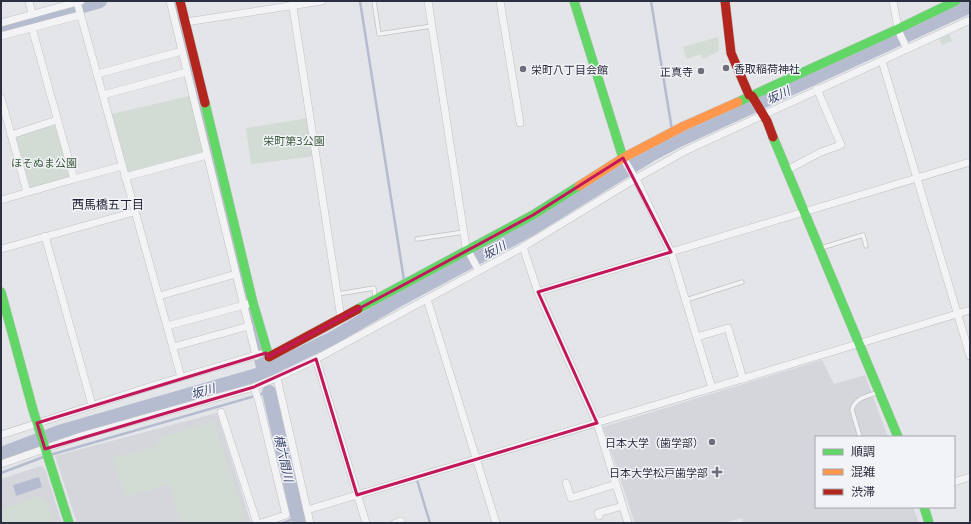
<svg xmlns="http://www.w3.org/2000/svg" width="971" height="524" font-family="'Noto Sans','Noto Sans JP',sans-serif">
	<style>
		.built { fill: #d4d6dc }
		.green { fill: #d2dbd4 }
		.water { fill: #b5bcd0 }
		.lines { fill: none; stroke-linecap: round; stroke-linejoin: round }
		.stream { stroke: #b5bcd0; stroke-width: 2.5 }
		.river { stroke: #b5bcd0; stroke-width: 14 }
		.lane-casing { stroke: #c0c2c4; stroke-width: 5 }
		.street-casing { stroke: #c0c2c4; stroke-width: 8 }
		.fast-casing { stroke: #c0c2c4; stroke-width: 10 }
		.slow-casing { stroke: #c0c2c4; stroke-width: 10 }
		.jam-casing { stroke: #c0c2c4; stroke-width: 10 }
		.lane { stroke: #f3f3f5; stroke-width: 3.5 }
		.street { stroke: #f3f3f5; stroke-width: 7 }
		.fast { stroke: #63d668; stroke-width: 9 }
		.slow { stroke: #ff974d; stroke-width: 9 }
		.jam { stroke: #b3261e; stroke-width: 9 }
		.marked { fill: none; stroke: #c2185b; stroke-width: 3; stroke-linejoin: round }
		.poi-dot { fill: #6c6f7b; stroke: #f2f3f7; stroke-width: 1.5 }
		.labels { text-anchor: middle; dominant-baseline: central; stroke-width: 3; stroke-linejoin: round; paint-order: stroke }
		.poi-label { font-size: 11px; fill: #2c2f40; stroke: #f2f3f7; text-anchor: end }
		.park-label { font-size: 11px; fill: #3b5a3b; stroke: #f2f3f7 }
		.water-label { font-size: 12px; font-style: italic; fill: #3a4770; stroke: #f2f3f7 }
		.neighbourhood-label { font-size: 12px; fill: #1e2031; stroke: #f2f3f7 }
	</style>
	<rect width="100%" height="100%" fill="#e3e5e8"/>
	<!-- built -->
	<g class="built">
		<path d="M822 360 834 384 865 375 888 437H816V507H913L919 523H743L742 518 724 523H635L603 427Z"/>
		<path d="M217 413 251 523H77L55 456Z"/>
		<path d="M41 466 45 469 62 523H1V479Z"/>
	</g>
	<!-- green -->
	<g class="green">
		<path d="M949 34 952 41 942 45 939 38Z"/>
		<path d="M718 37 719 51 703 59 701 54 687 59 683 47Z"/>
		<path d="M190 96 203 152 128 172 112 114Z"/>
		<path d="M309 118 316 156 251 164 246 128Z"/>
		<path d="M55 125 70 177 30 188 16 137Z"/>
		<path d="M214 421 246 521 241 523H181L169 484 125 497 112 458 156 447 159 438Z"/>
		<path d="M39 496 47 501 55 523H1V510Z"/>
	</g>
	<!-- water -->
	<path class="water" d="M39 477 42 487 16 496 13 485Z"/>
	<g class="lines">
		<!-- stream -->
		<g class="stream">
			<path d="M360 1 404 280"/>
			<path d="M651 1 672 130"/>
			<path d="M673 135 675 142"/>
			<path d="M50 455 269 392"/>
			<path d="M1 473 46 456"/>
			<path d="M417 480 430 523"/>
			<path d="M283 523 298 517"/>
		</g>
		<!-- river -->
		<g class="river">
			<path d="M175 1 264 371"/>
			<path d="M1 30 100 1"/>
			<path d="M269 392 299 523"/>
			<path d="M1 454 59 432 257 375 331 339 400 299 529 230 652 154 675 142 970 6"/>
		</g>
		<defs>
			<g id="lane">
				<path d="M374 1 379 34 432 26"/>
				<path d="M417 239 464 232"/>
				<path d="M821 248 863 235 866 246"/>
				<path d="M338 294 374 288 375 297"/>
				<path d="M686 300 742 282"/>
				<path d="M860 437 852 410C854 398 868 396 879 392"/>
			</g>
			<g id="street">
				<path d="M29 1 32 14"/>
				<path d="M170 1 256 356"/>
				<path d="M292 1 341 318"/>
				<path d="M428 1 466 247 479 271"/>
				<path d="M500 1 520 123"/>
				<path d="M893 1 898 29"/>
				<path d="M77 2 181 377"/>
				<path d="M186 22 322 1"/>
				<path d="M1 23 81 1"/>
				<path d="M899 32 907 49"/>
				<path d="M1 36 80 15"/>
				<path d="M882 61 970 356"/>
				<path d="M97 74 182 51"/>
				<path d="M103 95 187 72"/>
				<path d="M1 98 27 192"/>
				<path d="M11 135 57 120"/>
				<path d="M623 158 638 183 671 252 712 388 970 310"/>
				<path d="M787 170 821 152 841 145 817 89"/>
				<path d="M125 177 207 155"/>
				<path d="M74 179 122 166"/>
				<path d="M1 200 74 179 32 28"/>
				<path d="M45 236 92 405"/>
				<path d="M523 247 538 292 597 423 628 523"/>
				<path d="M1 249 134 212"/>
				<path d="M538 292 970 162"/>
				<path d="M159 296 236 274"/>
				<path d="M427 299 496 523"/>
				<path d="M167 326 248 304"/>
				<path d="M697 337 728 328 743 379"/>
				<path d="M173 347 249 326"/>
				<path d="M316 359 366 523"/>
				<path d="M277 378 310 523"/>
				<path d="M254 387 259 402 286 515 261 523"/>
				<path d="M221 412 257 523"/>
				<path d="M1 435 152 386 260 354"/>
				<path d="M1 464 81 436 254 387 283 375 316 359 523 247 635 179 687 150 970 20"/>
				<path d="M954 482 970 477"/>
				<path d="M566 483 571 498 616 484"/>
				<path d="M307 510 712 388"/>
				<path d="M599 516 598 513 623 506"/>
				<path d="M395 523 401 521"/>
			</g>
			<g id="fast">
				<path d="M574 1 623 158"/>
				<path d="M738 102 898 29 956 1"/>
				<path d="M205 103 253 303 269 357"/>
				<path d="M773 137 898 437"/>
				<path d="M1 292 33 410 69 523"/>
				<path d="M358 309 533 215 579 186"/>
				<path d="M924 507 929 523"/>
			</g>
			<path id="slow" d="M579 186 623 158 684 126 738 102"/>
			<g id="jam">
				<path d="M180 1 205 103"/>
				<path d="M725 1 731 53 749 95 752 96 767 121 773 137"/>
				<path d="M269 357 358 309"/>
			</g>
		</defs>
		<!-- lane casing -->
		<use href="#lane" class="lane-casing"/>
		<!-- street casing -->
		<use href="#street" class="street-casing"/>
		<!-- fast casing -->
		<use href="#fast" class="fast-casing"/>
		<!-- slow casing -->
		<use href="#slow" class="slow-casing"/>
		<!-- jam casing -->
		<use href="#jam" class="jam-casing"/>
		<!-- lane -->
		<use href="#lane" class="lane"/>
		<!-- street -->
		<use href="#street" class="street"/>
		<!-- fast -->
		<use href="#fast" class="fast"/>
		<!-- slow -->
		<use href="#slow" class="slow"/>
		<!-- jam -->
		<use href="#jam" class="jam"/>
	</g>
	<!-- marked area -->
	<path class="marked" d="M623 158 671 252 538 292 597 423 357 495 316 359 254 387 45 449 37 423 266 353 268 357 407 283 533 215Z"/>
	<!-- markers -->
	<g class="poi-dot">
		<circle cx="726" cy="68" r="4"/>
		<circle cx="523" cy="69" r="4"/>
		<circle cx="701" cy="71" r="4"/>
		<circle cx="712" cy="442" r="4"/>
		<path d="M715 466h4v4h4v4h-4v4h-4v-4h-4v-4h4z"/>
	</g>
	<g class="labels">
		<!-- poi labels -->
		<g class="poi-label">
			<text x="734" y="68" text-anchor="start">香取稲荷神社</text>
			<text x="531" y="69" text-anchor="start">栄町八丁目会館</text>
			<text x="693" y="71">正真寺</text>
			<text x="704" y="442">日本大学（歯学部）</text>
			<text x="708" y="472">日本大学松戸歯学部</text>
		</g>
		<!-- park labels -->
		<g class="park-label">
			<text x="294" y="140">栄町第3公園</text>
			<text x="44" y="162">ほそぬま公園</text>
		</g>
		<!-- water labels -->
		<g class="water-label">
			<text transform="translate(778 95) rotate(-25)">坂川</text>
			<text transform="translate(494 250) rotate(-29)">坂川</text>
			<text transform="translate(203 391) rotate(-16)">坂川</text>
			<text transform="translate(284 458) rotate(77)">横六間川</text>
		</g>
		<!-- neighbourhood labels -->
		<g class="neighbourhood-label">
			<text x="108" y="204">西馬橋五丁目</text>
		</g>
	</g>
	<!-- border -->
	<rect width="971" height="524" fill="none" stroke="#2c2f40" stroke-width="4"/>
	<!-- legend -->
	<rect x="815" y="436" width="140" height="72" fill="#f2f3f7" stroke="#a3a5ae"/>
	<rect x="823" y="449" width="20" height="6" fill="#63d668" stroke="#a3a5ae"/>
	<text x="851" y="456" font-size="12" fill="#2c2f40">順調</text>
	<rect x="823" y="469" width="20" height="6" fill="#ff974d" stroke="#a3a5ae"/>
	<text x="851" y="476" font-size="12" fill="#2c2f40">混雑</text>
	<rect x="823" y="489" width="20" height="6" fill="#b3261e" stroke="#a3a5ae"/>
	<text x="851" y="496" font-size="12" fill="#2c2f40">渋滞</text>
</svg>
